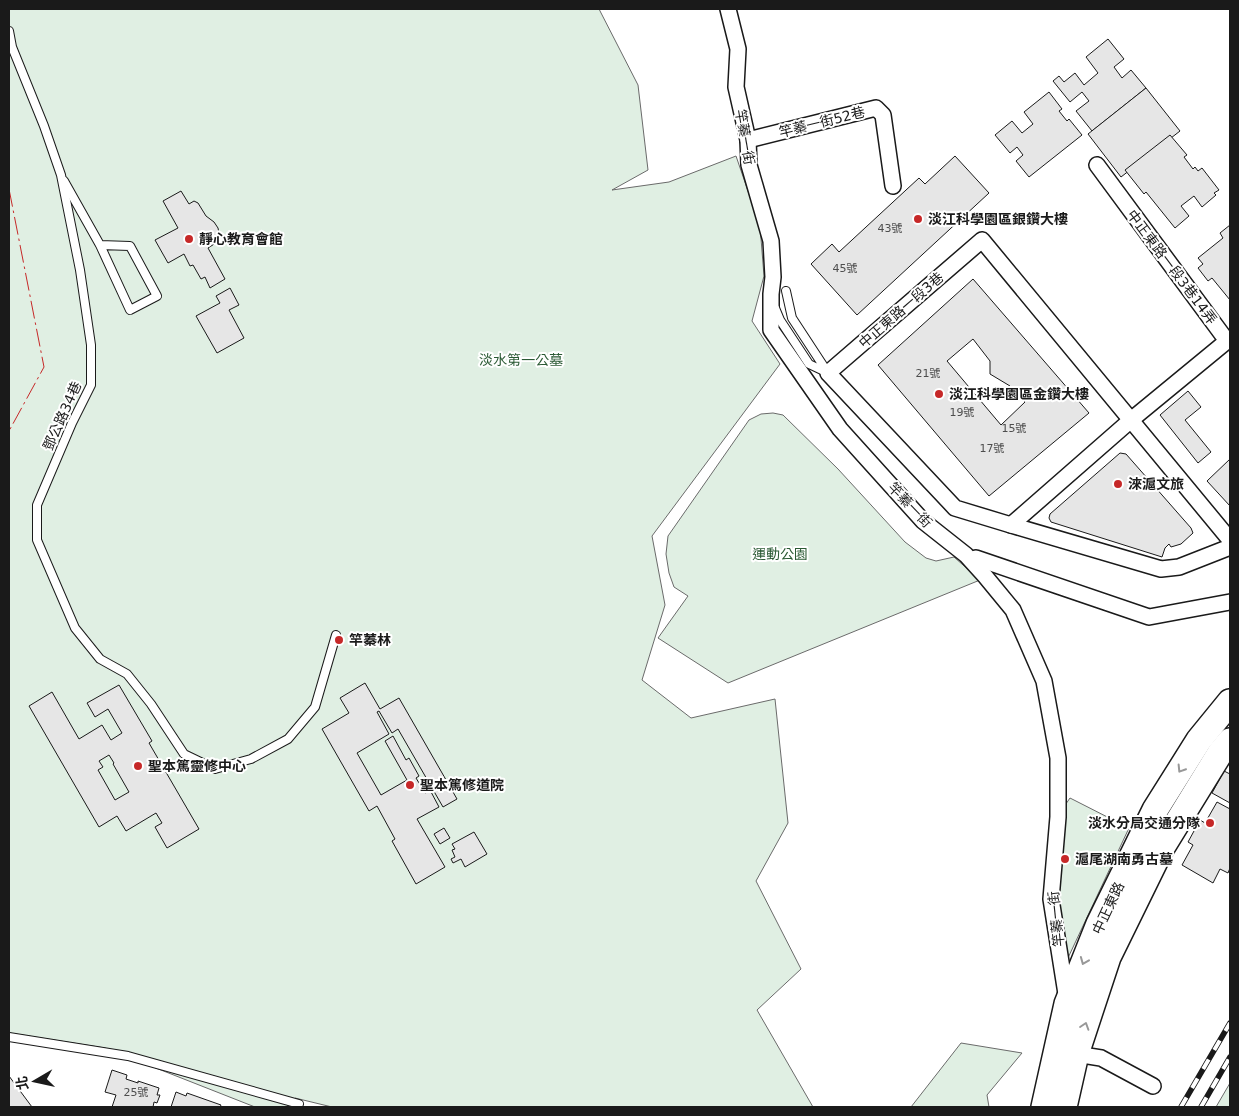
<svg xmlns="http://www.w3.org/2000/svg" width="1239" height="1116" font-family="'DejaVu Sans','Noto Sans TC',sans-serif">
<style>
.green{fill:#e0efe3;stroke:#6a6a6a}
.building{fill:#e6e6e6;stroke:#1a1a1a;fill-rule:evenodd}
.lines{fill:none;stroke-linecap:round;stroke-linejoin:round}
.lane-casing{stroke:#1a1a1a;stroke-width:10}
.street-casing{stroke:#1a1a1a;stroke-width:18}
.primary-casing{stroke:#1a1a1a;stroke-width:28}
.lane{stroke:#fff;stroke-width:8}
.street{stroke:#fff;stroke-width:15}
.primary{stroke:#fff;stroke-width:25}
.rail-casing{stroke:#1a1a1a;stroke-width:5.5}
.rail{stroke:#fff;stroke-width:4;stroke-dasharray:11;stroke-linecap:butt}
.power{stroke:#c62828;stroke-width:1;stroke-dasharray:18 4 2.5 4;stroke-linecap:butt}
.oneway{stroke:#989898}
.poi-dot{fill:#c62828;stroke:#fff;stroke-width:2}
.labels{text-anchor:middle;dominant-baseline:central;stroke-width:4;stroke-linejoin:round;paint-order:stroke}
.number-label{font-size:11px;fill:#4d4d4d}
.street-label{font-size:14px;fill:#1a1a1a;stroke:#fff}
.poi-label{font-size:14px;font-weight:bold;fill:#1a1a1a;stroke:#fff;text-anchor:start}
.park-label{font-size:14px;fill:#2b5a34;stroke:#fff}
</style>
<rect width="100%" height="100%" fill="#fff"/>
<g class="green">
<path d="M 9,9 L 599,9 L 638,85 L 648,170 L 612,190 L 669,182 L 736,156 L 760,226 L 764,276 L 752,321 L 780,364 L 652,536 L 665,605 L 642,680 L 691,718 L 775,699 L 788,823 L 756,881 L 801,969 L 757,1010 L 813,1107 L 332,1107 L 295,1098 L 288,1107 L 255,1107 L 105,1048 L 9,1033 Z"/>
<path d="M 773,413 L 783,415 L 838,469 L 905,542 L 926,558 L 936,561 L 954,557 L 980,580 L 728,683 L 658,638 L 688,596 L 674,587 L 669,573 L 666,554 L 668,536 L 749,420 L 761,414 Z"/>
<path d="M 1070,798 L 1129,828 L 1067,960 L 1057,900 L 1061,811 Z"/>
<path d="M 961,1043 L 1022,1053 L 987,1095 L 989,1107 L 911,1107 Z"/>
<path d="M 1230,1083 L 1230,1107 L 1216,1107 Z"/>
</g>
<g class="building">
<path d="M 1108,39 L 1124,59 L 1114,67 L 1122,78 L 1131,70 L 1146,88 L 1092,131 L 1076,111 L 1089,101 L 1082,92 L 1070,102 L 1053,81 L 1059,76 L 1064,82 L 1075,73 L 1084,85 L 1098,73 L 1086,57 Z"/>
<path d="M 1146,88 L 1180,131 L 1121,177 L 1088,134 Z"/>
<path d="M 1049,92 L 1062,109 L 1059,111 L 1067,121 L 1069,119 L 1082,135 L 1029,177 L 1016,161 L 1023,155 L 1017,147 L 1010,153 L 995,135 L 1012,121 L 1022,133 L 1033,124 L 1024,112 Z"/>
<path d="M 1170,135 L 1187,155 L 1184,157 L 1193,169 L 1195,167 L 1198,171 L 1202,168 L 1219,190 L 1214,193 L 1216,195 L 1202,207 L 1194,196 L 1181,206 L 1189,216 L 1175,228 L 1146,192 L 1144,194 L 1125,170 Z"/>
<path d="M 955,156 L 989,193 L 857,315 L 811,264 L 832,244 L 839,252 L 919,178 L 925,184 Z"/>
<path d="M 181,191 L 189,204 L 194,201 L 198,203 L 206,216 L 214,222 L 218,228 L 220,238 L 219,241 L 208,248 L 225,279 L 210,288 L 205,277 L 201,279 L 193,265 L 190,266 L 184,254 L 168,263 L 155,240 L 178,228 L 163,201 Z"/>
<path d="M 1230,225 L 1230,300 L 1212,278 L 1208,281 L 1198,268 L 1203,264 L 1198,258 L 1223,238 L 1220,233 Z"/>
<path d="M 973,279 L 1089,413 L 989,496 L 878,365 ZM 973,339 L 990,361 L 990,374 L 1010,386 L 1025,402 L 1001,425 L 947,361 Z"/>
<path d="M 230,288 L 239,305 L 229,310 L 244,338 L 217,353 L 196,316 L 220,303 L 216,296 Z"/>
<path d="M 1188,391 L 1201,407 L 1185,420 L 1211,452 L 1198,463 L 1160,415 Z"/>
<path d="M 1120,453 L 1126,454 L 1191,528 L 1193,533 L 1181,544 L 1171,547 L 1169,544 L 1165,548 L 1162,557 L 1051,522 L 1049,518 L 1050,514 Z"/>
<path d="M 1230,459 L 1230,506 L 1207,481 Z"/>
<path d="M 365,683 L 380,709 L 399,698 L 457,799 L 443,807 L 398,729 L 392,733 L 379,711 L 377,712 L 389,734 L 357,753 L 381,795 L 407,780 L 385,741 L 393,736 L 406,760 L 409,758 L 419,776 L 416,778 L 425,793 L 430,790 L 439,807 L 417,819 L 445,867 L 416,884 L 392,841 L 395,839 L 377,806 L 369,811 L 322,729 L 349,713 L 340,698 Z"/>
<path d="M 119,685 L 152,741 L 149,743 L 199,829 L 167,848 L 155,827 L 162,823 L 156,813 L 126,831 L 117,816 L 99,827 L 29,706 L 52,692 L 79,739 L 102,725 L 111,740 L 122,733 L 108,709 L 95,717 L 87,703 ZM 109,755 L 114,763 L 113,764 L 129,792 L 115,800 L 98,770 L 103,767 L 99,761 Z"/>
<path d="M 1224,771 L 1230,774 L 1230,803 L 1212,793 Z"/>
<path d="M 1217,802 L 1230,809 L 1230,868 L 1228,873 L 1220,869 L 1213,883 L 1182,865 L 1193,845 L 1188,842 L 1200,820 L 1205,823 Z"/>
<path d="M 444,828 L 450,838 L 440,844 L 434,834 Z"/>
<path d="M 474,832 L 487,854 L 465,867 L 461,859 L 453,863 L 451,859 L 455,857 L 452,850 L 455,849 L 452,844 Z"/>
<path d="M 112,1070 L 127,1075 L 126,1079 L 138,1083 L 138,1081 L 159,1088 L 157,1095 L 160,1095 L 157,1103 L 154,1102 L 153,1107 L 112,1107 L 116,1095 L 105,1092 Z"/>
<path d="M 9,1076 L 32,1107 L 9,1107 Z"/>
<path d="M 176,1092 L 186,1096 L 187,1093 L 221,1105 L 220,1107 L 171,1107 Z"/>
</g>
<g class="lines">
<defs>
<g id="lane">
<path d="M 9,31 L 12,47 L 44,126 L 61,175 L 80,270 L 91,345 L 91,385 L 72,423 L 37,505 L 37,540 L 75,628 L 100,659 L 127,674 L 151,704 L 184,754 L 215,769 L 251,759 L 288,739 L 315,707 L 336,635"/>
<path d="M 64,181 L 100,245 L 130,310 L 157,296 L 130,246 L 100,245"/>
<path d="M 775,308 L 780,320 L 809,364 L 828,373 L 792,318 L 786,291"/>
<path d="M 9,1037 L 128,1056 L 299,1104"/>
</g>
<g id="street">
<path d="M 728,9 L 738,49 L 736,87 L 748,140 L 749,165 L 771,241 L 773,277 L 771,294 L 771,330 L 840,429 L 923,521 L 966,555 L 985,576 L 1013,610 L 1044,681 L 1058,758 L 1058,817 L 1051,899 L 1067,1000"/>
<path d="M 748,140 L 876,108 L 883,115 L 893,186"/>
<path d="M 1011,525 L 1131,420 L 1227,341 L 1097,165"/>
<path d="M 1230,540 L 982,240 L 828,373 L 955,508 L 1011,525 L 1161,569 L 1179,567 L 1230,547"/>
<path d="M 976,558 L 1149,617 L 1230,602"/>
<path d="M 1076,1054 L 1101,1058 L 1153,1086"/>
</g>
<g id="primary">
<path d="M 1044,1107 L 1067,1004 L 1099,924 L 1155,810 L 1199,740 L 1230,702"/>
<path d="M 1064,1107 L 1076,1054 L 1108,957 L 1161,849 L 1220,753 L 1230,741"/>
</g>
</defs>
<use href="#lane" class="lane-casing"/>
<use href="#street" class="street-casing"/>
<use href="#primary" class="primary-casing"/>
<use href="#lane" class="lane"/>
<use href="#street" class="street"/>
<use href="#primary" class="primary"/>
<defs>
<g id="rail">
<path d="M 1181,1107 L 1230,1023"/>
<path d="M 1201,1107 L 1230,1057"/>
</g>
</defs>
<use href="#rail" class="rail-casing"/>
<use href="#rail" class="rail"/>
<path class="power" d="M 9,189 L 44,367 L 9,431"/>
</g>
<defs><path id="oneway-chevron" d="M-2-3.5L2.5 0L-2 3.5" fill="none" stroke-width="1.6" stroke-linecap="round" stroke-linejoin="round" transform="scale(1.25)"/></defs>
<g class="oneway">
<use href="#oneway-chevron" transform="translate(1181 769) rotate(122)"/>
<use href="#oneway-chevron" transform="translate(1084 961) rotate(112)"/>
<use href="#oneway-chevron" transform="translate(1085 1026) rotate(-72)"/>
</g>
<g class="poi-dot">
<circle cx="918" cy="219" r="5"/>
<circle cx="189" cy="239" r="5"/>
<circle cx="939" cy="394" r="5"/>
<circle cx="1118" cy="484" r="5"/>
<circle cx="339" cy="640" r="5"/>
<circle cx="138" cy="766" r="5"/>
<circle cx="410" cy="785" r="5"/>
<circle cx="1210" cy="823" r="5"/>
<circle cx="1065" cy="859" r="5"/>
</g>
<g class="labels">
<g class="number-label">
<text x="890" y="228">43號</text>
<text x="845" y="268">45號</text>
<text x="928" y="373">21號</text>
<text x="962" y="412">19號</text>
<text x="1014" y="428">15號</text>
<text x="992" y="448">17號</text>
<text x="136" y="1092">25號</text>
</g>
<g class="street-label">
<text transform="translate(822 122) rotate(-14)">竿蓁一街52巷</text>
<text transform="translate(745 137) rotate(80)">竿蓁一街</text>
<text transform="translate(1172 267) rotate(53)">中正東路一段3巷14弄</text>
<text transform="translate(901 310) rotate(-41)">中正東路一段3巷</text>
<text transform="translate(62 416) rotate(-66)">鄧公路34巷</text>
<text transform="translate(910 505) rotate(46)">竿蓁一街</text>
<text transform="translate(1108 908) rotate(-65)">中正東路</text>
<text transform="translate(1056 919) rotate(-96)">竿蓁一街</text>
</g>
<g class="poi-label">
<text x="928" y="219">淡江科學園區銀鑽大樓</text>
<text x="199" y="239">靜心教育會館</text>
<text x="949" y="394">淡江科學園區金鑽大樓</text>
<text x="1128" y="484">淶滬文旅</text>
<text x="349" y="640">竿蓁林</text>
<text x="148" y="766">聖本篤靈修中心</text>
<text x="420" y="785">聖本篤修道院</text>
<text x="1200" y="823" text-anchor="end">淡水分局交通分隊</text>
<text x="1075" y="859">滬尾湖南勇古墓</text>
</g>
<g class="park-label">
<text x="521" y="360">淡水第一公墓</text>
<text x="780" y="554">運動公園</text>
</g>
</g>
<rect width="1239" height="1116" fill="none" stroke="#1a1a1a" stroke-width="20"/>
<g transform="translate(35 1081) rotate(261)" stroke="#ffffff" stroke-width="4" paint-order="stroke">
<path d="M0-4L9 19L0 12L-9 19Z" fill="#1a1a1a"/>
<text y="-8" font-size="14" font-weight="bold" text-anchor="middle" fill="#1a1a1a">北</text>
</g>
</svg>
